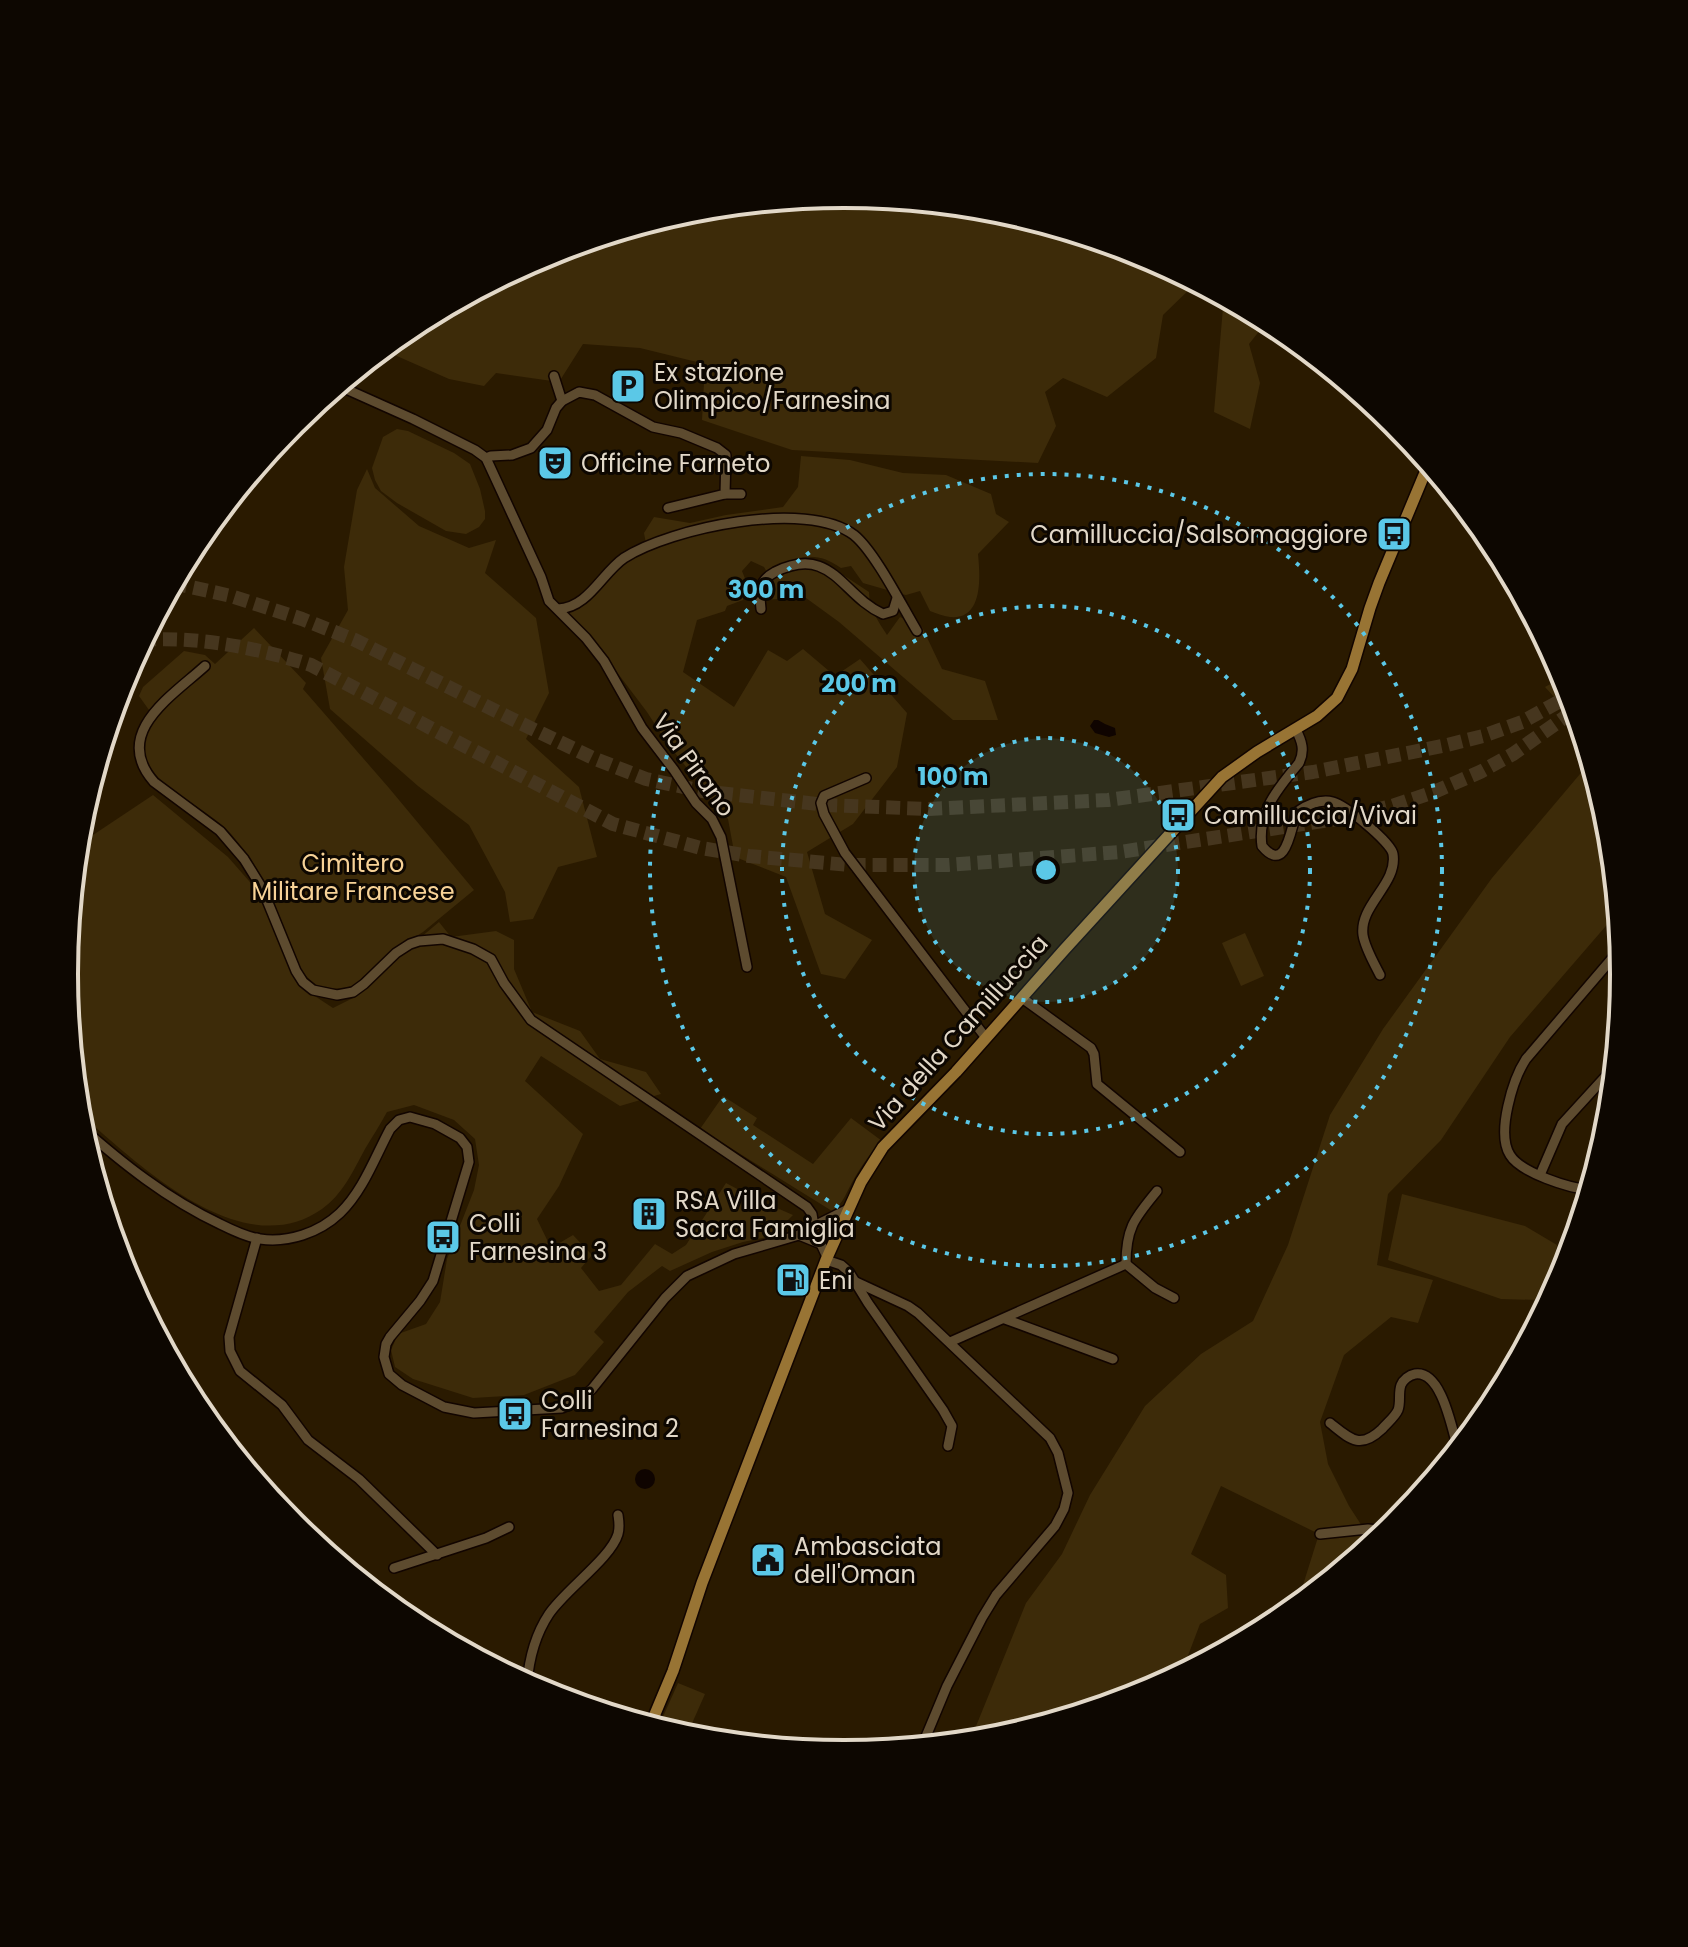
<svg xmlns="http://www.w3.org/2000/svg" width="1688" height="1947" font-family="Poppins,sans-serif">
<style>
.green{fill:#3d2b09}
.water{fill:#0f0400}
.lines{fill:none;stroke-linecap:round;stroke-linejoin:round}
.highway-tunnel{stroke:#46361e;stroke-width:14;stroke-dasharray:14 7;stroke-linecap:butt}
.minor-casing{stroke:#120500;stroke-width:12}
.major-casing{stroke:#120500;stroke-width:14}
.minor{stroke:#5d4b2f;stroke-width:9}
.major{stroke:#987434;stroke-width:11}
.ring{fill:none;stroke:#5bc8e7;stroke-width:4;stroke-dasharray:4 8}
.labels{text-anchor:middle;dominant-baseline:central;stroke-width:6;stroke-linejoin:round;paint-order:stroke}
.poi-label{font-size:24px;fill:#e2d8c8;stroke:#0d0701;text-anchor:start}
.street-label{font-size:24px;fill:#e2d8c8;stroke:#0d0701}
.park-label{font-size:24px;fill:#f7d297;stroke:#0d0701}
.rim{fill:none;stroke:#e2d8c8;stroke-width:4}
.centre{fill:#5bc8e7;stroke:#0d0701;stroke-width:4}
.ring-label{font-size:24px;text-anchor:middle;font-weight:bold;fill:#5bc8e7;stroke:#0d0701;stroke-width:6;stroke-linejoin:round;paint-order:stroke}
</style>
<rect width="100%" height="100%" fill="#2a1a00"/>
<g class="green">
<path d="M 844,194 L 997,209 L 1056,227 L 1063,242 L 1076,233 L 1143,253 L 1201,284 L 1196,283 L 1163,315 L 1156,358 L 1107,397 L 1063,378 L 1045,392 L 1056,426 L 1038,463 L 792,450 L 702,420 L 705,364 L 640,348 L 583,344 L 559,382 L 496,373 L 484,386 L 449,379 L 381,349 L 411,325 L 546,253 L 692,208 Z"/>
<path d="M 1224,296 L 1268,320 L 1249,344 L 1260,383 L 1250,429 L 1214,412 Z"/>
<path d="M 397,429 L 408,431 L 454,453 L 470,464 L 480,489 L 485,511 L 485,519 L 479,527 L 466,534 L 446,531 L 397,503 L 381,491 L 375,480 L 372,468 L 383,437 Z"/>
<path d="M 801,456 L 850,460 L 903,473 L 946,475 L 991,494 L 996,514 L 1009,522 L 978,554 C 980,575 984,620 950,617 C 943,616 936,613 930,611 L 920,591 L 906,595 L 901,594 L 863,583 L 851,566 L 841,568 C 826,557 812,554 795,559 L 801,569 L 825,563 L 869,592 C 869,608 878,621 887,635 L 900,617 L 922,627 L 942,669 L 985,681 L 998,720 L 953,720 L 839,622 L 806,598 L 759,600 L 768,574 L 764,567 L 751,561 L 742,571 L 748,586 L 743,600 L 727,606 L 725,611 L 697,620 L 683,672 L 734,707 L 768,650 L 787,661 L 803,649 L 835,676 L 860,659 L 907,713 L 897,767 L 853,824 L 807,852 L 825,914 L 872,940 L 845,979 L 821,974 L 786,877 L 735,857 L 728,819 L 667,743 L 647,712 L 585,630 L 566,611 L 627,559 L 647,549 L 644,533 L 654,517 L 690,523 L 726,515 L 783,507 L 798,487 Z"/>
<path d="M 367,469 L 375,488 L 419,526 L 469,548 L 496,540 L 485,573 L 536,618 L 549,693 L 526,739 L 579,787 L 597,857 L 558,867 L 533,919 L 510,922 L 505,892 L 469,825 L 418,786 L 330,709 L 321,658 L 348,610 L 344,567 L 357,490 Z"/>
<path d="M 254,628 L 306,683 L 303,689 L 389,788 L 474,890 L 423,932 L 389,953 L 355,985 L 342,989 L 318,987 C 313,982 305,976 301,970 C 297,963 295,954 292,947 C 284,928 277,909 268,890 C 259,869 246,852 231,834 C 200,798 116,779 154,717 L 139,696 L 143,687 L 184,651 L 205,655 L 215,664 Z"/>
<path d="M 1565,676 L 1579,722 L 1578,723 L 1545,687 Z"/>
<path d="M 1591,761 L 1609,822 L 1618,912 L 1510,1037 L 1441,1140 L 1388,1194 L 1377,1265 L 1433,1280 L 1418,1323 L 1391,1317 L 1344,1355 L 1320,1422 L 1328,1464 L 1349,1506 L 1373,1543 L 1321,1586 L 1303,1585 L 1319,1534 L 1221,1486 L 1191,1554 L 1226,1575 L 1228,1608 L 1200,1624 L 1181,1674 L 1142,1694 L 996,1739 L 970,1741 L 1026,1603 L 1062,1554 L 1090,1495 L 1145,1406 L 1201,1354 L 1253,1321 L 1288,1245 L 1330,1115 L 1383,1029 L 1492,878 Z"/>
<path d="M 153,795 L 228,857 L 264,898 L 288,965 L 298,985 L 333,1008 L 355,997 L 389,964 L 439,922 L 451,937 L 496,931 L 514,940 L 514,969 L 532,1012 L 580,1031 L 600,1059 L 646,1072 L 661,1094 L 620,1106 L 541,1056 L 525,1081 L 583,1134 L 559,1186 L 537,1219 L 551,1248 L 573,1235 L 592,1255 L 581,1268 L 599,1291 L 621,1285 L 655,1244 L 672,1254 L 686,1245 L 726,1183 L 756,1199 L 793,1215 L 772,1236 L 743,1242 L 712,1252 L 670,1271 L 662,1266 L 628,1292 L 594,1332 L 604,1342 L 575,1375 L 524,1395 L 473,1398 L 413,1379 L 395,1367 L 391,1350 L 398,1334 L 426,1324 L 440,1302 L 447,1259 L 474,1190 L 479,1165 L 475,1139 L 454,1120 L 414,1105 L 387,1112 C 380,1125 372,1137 365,1149 C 353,1171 343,1194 322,1209 C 241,1266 136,1162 78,1112 L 64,973 L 78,835 L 93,835 Z"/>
<path d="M 1245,933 L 1264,976 L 1241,986 L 1222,943 Z"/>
<path d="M 723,1096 L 757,1118 L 753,1125 L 813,1164 L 851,1118 L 882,1141 C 871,1152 862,1165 854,1179 C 847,1190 844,1204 832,1211 L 700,1129 Z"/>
<path d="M 1402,1194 L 1525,1226 L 1557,1245 L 1550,1285 L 1539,1300 L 1501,1299 L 1388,1260 Z"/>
<path d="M 678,1683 L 705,1694 L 686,1737 L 658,1728 Z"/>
</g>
<g class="water">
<path d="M 1094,720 L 1098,720 L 1105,724 L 1115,728 L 1116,735 L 1109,737 L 1095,733 L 1090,726 Z"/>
<circle cx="645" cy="1479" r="10"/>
</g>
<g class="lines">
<g class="highway-tunnel">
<path d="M 173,583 L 231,596 L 302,619 L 355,640 L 516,721 L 593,758 L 646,779 L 702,791 L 826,805 L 929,809 L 1108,800 L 1313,772 L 1447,745 L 1483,736 L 1522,722 L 1571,695"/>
<path d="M 142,640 C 198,636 258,648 311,665 L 613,824 L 701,848 L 749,856 L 849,865 L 948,865 L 1120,852 L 1343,818 L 1392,806 L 1434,792 L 1480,772 L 1513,754 L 1575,710"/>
</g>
<defs>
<g id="minor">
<path d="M 554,376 L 562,401"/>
<path d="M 337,385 L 413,419 L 475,450 L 486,458 L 541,577 L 549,601 L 586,638 L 604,661 L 642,728 L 674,770 L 696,803 L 712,819 L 721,837 L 747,967"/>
<path d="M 486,458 L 491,456 L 512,455 L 531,448 L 547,430 L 556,408 L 562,401 L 579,392 L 595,395 L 653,427 L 681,433 L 717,448 L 726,455 L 725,494 L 668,508"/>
<path d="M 725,494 L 741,494"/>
<path d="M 558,609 C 588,608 602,573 624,558 C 670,528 807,499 854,535 C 875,552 902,606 917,631"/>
<path d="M 761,609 C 759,592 758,581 775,572 C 832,544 841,595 883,614 L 893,611 L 897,598"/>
<path d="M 205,666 C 172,696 111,733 154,782 L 220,831 L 244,859 L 262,888 L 296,971 L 303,982 L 313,990 L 337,995 L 353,992 L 364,984 L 396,953 L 410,944 L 419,941 L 443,939 L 473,949 L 491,959 L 504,983 L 531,1020 L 807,1207 L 812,1214 L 814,1226"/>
<path d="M 1296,730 C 1302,741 1305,751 1299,763 C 1279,787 1257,812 1262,846 C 1287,876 1291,825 1297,812 C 1307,805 1321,799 1333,802 C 1345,805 1391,842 1393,854 C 1398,884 1359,905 1363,935 C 1365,948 1374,963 1380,975"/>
<path d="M 866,778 L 824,796 L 821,803 L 824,814 L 845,853 L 986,1038"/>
<path d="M 1022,998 L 1091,1048 L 1094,1054 L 1097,1084 L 1180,1152"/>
<path d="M 79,1125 C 122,1163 167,1199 220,1224 C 232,1230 246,1237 260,1239 C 288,1243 319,1233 340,1213 C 363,1191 375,1157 390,1129 L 399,1120 L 410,1117 L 435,1124 L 460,1138 L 467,1147 L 469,1162 L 433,1281 L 420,1301 L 390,1337 L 386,1344 L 384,1357 L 389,1374 L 402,1385 L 444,1407 L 474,1413 L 562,1408 L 578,1401 L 592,1389 L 665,1298 L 687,1276 L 734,1254 L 799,1235 L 814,1226 L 848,1209"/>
<path d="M 1540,1175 L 1562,1124 L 1615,1066"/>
<path d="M 1590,1190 C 1569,1188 1521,1173 1510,1155 C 1496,1133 1513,1079 1526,1059 L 1621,948"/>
<path d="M 799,1235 L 821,1244 L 827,1257"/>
<path d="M 257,1238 L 229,1337 L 230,1351 L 240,1371 L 282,1405 L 308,1440 L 359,1479 L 437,1555"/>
<path d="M 826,1260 L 841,1265 L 849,1272 L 868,1303 L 943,1410 L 952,1426 L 948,1446"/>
<path d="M 1126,1264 C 1126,1227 1135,1218 1157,1191"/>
<path d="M 854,1281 L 908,1306 L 918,1313 L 1050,1438 L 1058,1453 L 1068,1493 L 1064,1509 L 1055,1526 L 996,1595 L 982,1618 L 947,1686 L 922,1746"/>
<path d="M 1005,1319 L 1113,1359"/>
<path d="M 950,1342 L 1126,1264 L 1155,1288 L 1174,1298"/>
<path d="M 1330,1423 C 1350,1439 1360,1450 1382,1429 C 1387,1423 1395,1417 1398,1410 C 1401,1402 1398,1393 1401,1385 C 1403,1380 1409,1375 1415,1374 C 1442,1370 1452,1430 1458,1449"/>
<path d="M 1320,1534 L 1368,1529 L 1388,1531"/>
<path d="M 394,1568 L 486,1538 L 509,1527"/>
<path d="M 527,1684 C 529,1659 535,1635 549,1614 C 565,1590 611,1558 618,1534 C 620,1527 619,1522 618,1515"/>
</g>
<path id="major" d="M 650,1726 L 673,1671 L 702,1583 L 826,1260 L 861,1182 L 883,1147 L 956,1072 L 1064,950 L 1222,777 L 1257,752 L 1317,716 L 1337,698 L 1352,669 L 1370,608 L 1379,583 L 1429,463"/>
</defs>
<use href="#minor" class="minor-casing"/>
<use href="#major" class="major-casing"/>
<use href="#minor" class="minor"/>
<use href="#major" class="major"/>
</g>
<circle cx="1046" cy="870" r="132" fill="#5bc8e7" fill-opacity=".12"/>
<g class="ring">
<circle cx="1046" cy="870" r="132"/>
<circle cx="1046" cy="870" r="264"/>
<circle cx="1046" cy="870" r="396"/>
</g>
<defs>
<symbol id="parking-square" viewBox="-11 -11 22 22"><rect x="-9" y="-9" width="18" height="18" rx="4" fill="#5bc8e7" stroke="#0d0701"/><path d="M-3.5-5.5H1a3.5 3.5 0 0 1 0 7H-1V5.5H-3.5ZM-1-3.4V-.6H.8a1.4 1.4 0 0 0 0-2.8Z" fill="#111"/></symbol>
<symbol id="theatre-square" viewBox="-11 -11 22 22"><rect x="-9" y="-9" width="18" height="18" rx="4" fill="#5bc8e7" stroke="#0d0701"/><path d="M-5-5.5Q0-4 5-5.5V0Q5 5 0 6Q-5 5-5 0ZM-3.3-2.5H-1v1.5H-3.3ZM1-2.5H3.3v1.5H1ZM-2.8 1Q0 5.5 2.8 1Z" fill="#111"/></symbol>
<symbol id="bus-square" viewBox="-11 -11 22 22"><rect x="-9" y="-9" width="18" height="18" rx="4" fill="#5bc8e7" stroke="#0d0701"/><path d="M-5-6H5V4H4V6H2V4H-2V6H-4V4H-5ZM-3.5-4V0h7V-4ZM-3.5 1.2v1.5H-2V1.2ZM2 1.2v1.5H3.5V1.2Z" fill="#111"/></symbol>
<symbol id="building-square" viewBox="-11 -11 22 22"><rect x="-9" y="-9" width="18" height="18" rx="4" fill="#5bc8e7" stroke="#0d0701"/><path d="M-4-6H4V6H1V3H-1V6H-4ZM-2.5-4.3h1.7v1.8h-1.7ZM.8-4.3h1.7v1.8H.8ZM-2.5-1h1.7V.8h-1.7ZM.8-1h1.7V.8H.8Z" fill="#111"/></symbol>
<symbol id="fuel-square" viewBox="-11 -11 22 22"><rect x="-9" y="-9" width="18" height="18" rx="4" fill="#5bc8e7" stroke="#0d0701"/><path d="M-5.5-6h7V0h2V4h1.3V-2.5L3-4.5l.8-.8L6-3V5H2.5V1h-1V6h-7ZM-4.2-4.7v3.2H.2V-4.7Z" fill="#111"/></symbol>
<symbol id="civic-square" viewBox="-11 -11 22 22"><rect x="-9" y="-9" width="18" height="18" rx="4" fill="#5bc8e7" stroke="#0d0701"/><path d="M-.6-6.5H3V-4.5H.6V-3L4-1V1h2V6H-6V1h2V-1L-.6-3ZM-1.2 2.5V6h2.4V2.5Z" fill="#111"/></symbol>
</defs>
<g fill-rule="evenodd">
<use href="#parking-square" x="608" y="366" width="40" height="40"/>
<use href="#theatre-square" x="535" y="443" width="40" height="40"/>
<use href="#bus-square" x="1374" y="514" width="40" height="40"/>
<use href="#bus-square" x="1158" y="795" width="40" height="40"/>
<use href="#building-square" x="629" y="1194" width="40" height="40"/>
<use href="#bus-square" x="423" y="1217" width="40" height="40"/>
<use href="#fuel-square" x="773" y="1260" width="40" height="40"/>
<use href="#bus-square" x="495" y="1394" width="40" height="40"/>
<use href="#civic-square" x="748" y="1540" width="40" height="40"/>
</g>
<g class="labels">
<g class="poi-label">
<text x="654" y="372">Ex stazione<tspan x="654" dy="28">Olimpico/Farnesina</tspan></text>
<text x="581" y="463">Officine Farneto</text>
<text x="1368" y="534" text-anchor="end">Camilluccia/Salsomaggiore</text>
<text x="1204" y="815">Camilluccia/Vivai</text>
<text x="675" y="1200">RSA Villa<tspan x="675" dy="28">Sacra Famiglia</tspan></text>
<text x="469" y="1223">Colli<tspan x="469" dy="28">Farnesina 3</tspan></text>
<text x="819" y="1280">Eni</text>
<text x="541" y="1400">Colli<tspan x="541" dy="28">Farnesina 2</tspan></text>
<text x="794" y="1546">Ambasciata<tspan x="794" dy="28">dell'Oman</tspan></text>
</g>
<g class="street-label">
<text transform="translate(694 765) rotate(54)">Via Pirano</text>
<text transform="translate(958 1033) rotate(-48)">Via della Camilluccia</text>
</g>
<g class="park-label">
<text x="353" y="863">Cimitero<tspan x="353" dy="28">Militare Francese</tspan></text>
</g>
</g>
<path d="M0 0H1688V1947H0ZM78 974a766 766 0 1 1 1532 0a766 766 0 1 1-1532 0Z" fill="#0d0701" fill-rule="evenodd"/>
<path class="rim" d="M78 974a766 766 0 1 1 1532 0a766 766 0 1 1-1532 0Z"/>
<circle cx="1046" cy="870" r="12" class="centre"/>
<g class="ring-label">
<text x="766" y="598">300 m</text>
<text x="859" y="692">200 m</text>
<text x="953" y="785">100 m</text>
</g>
</svg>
